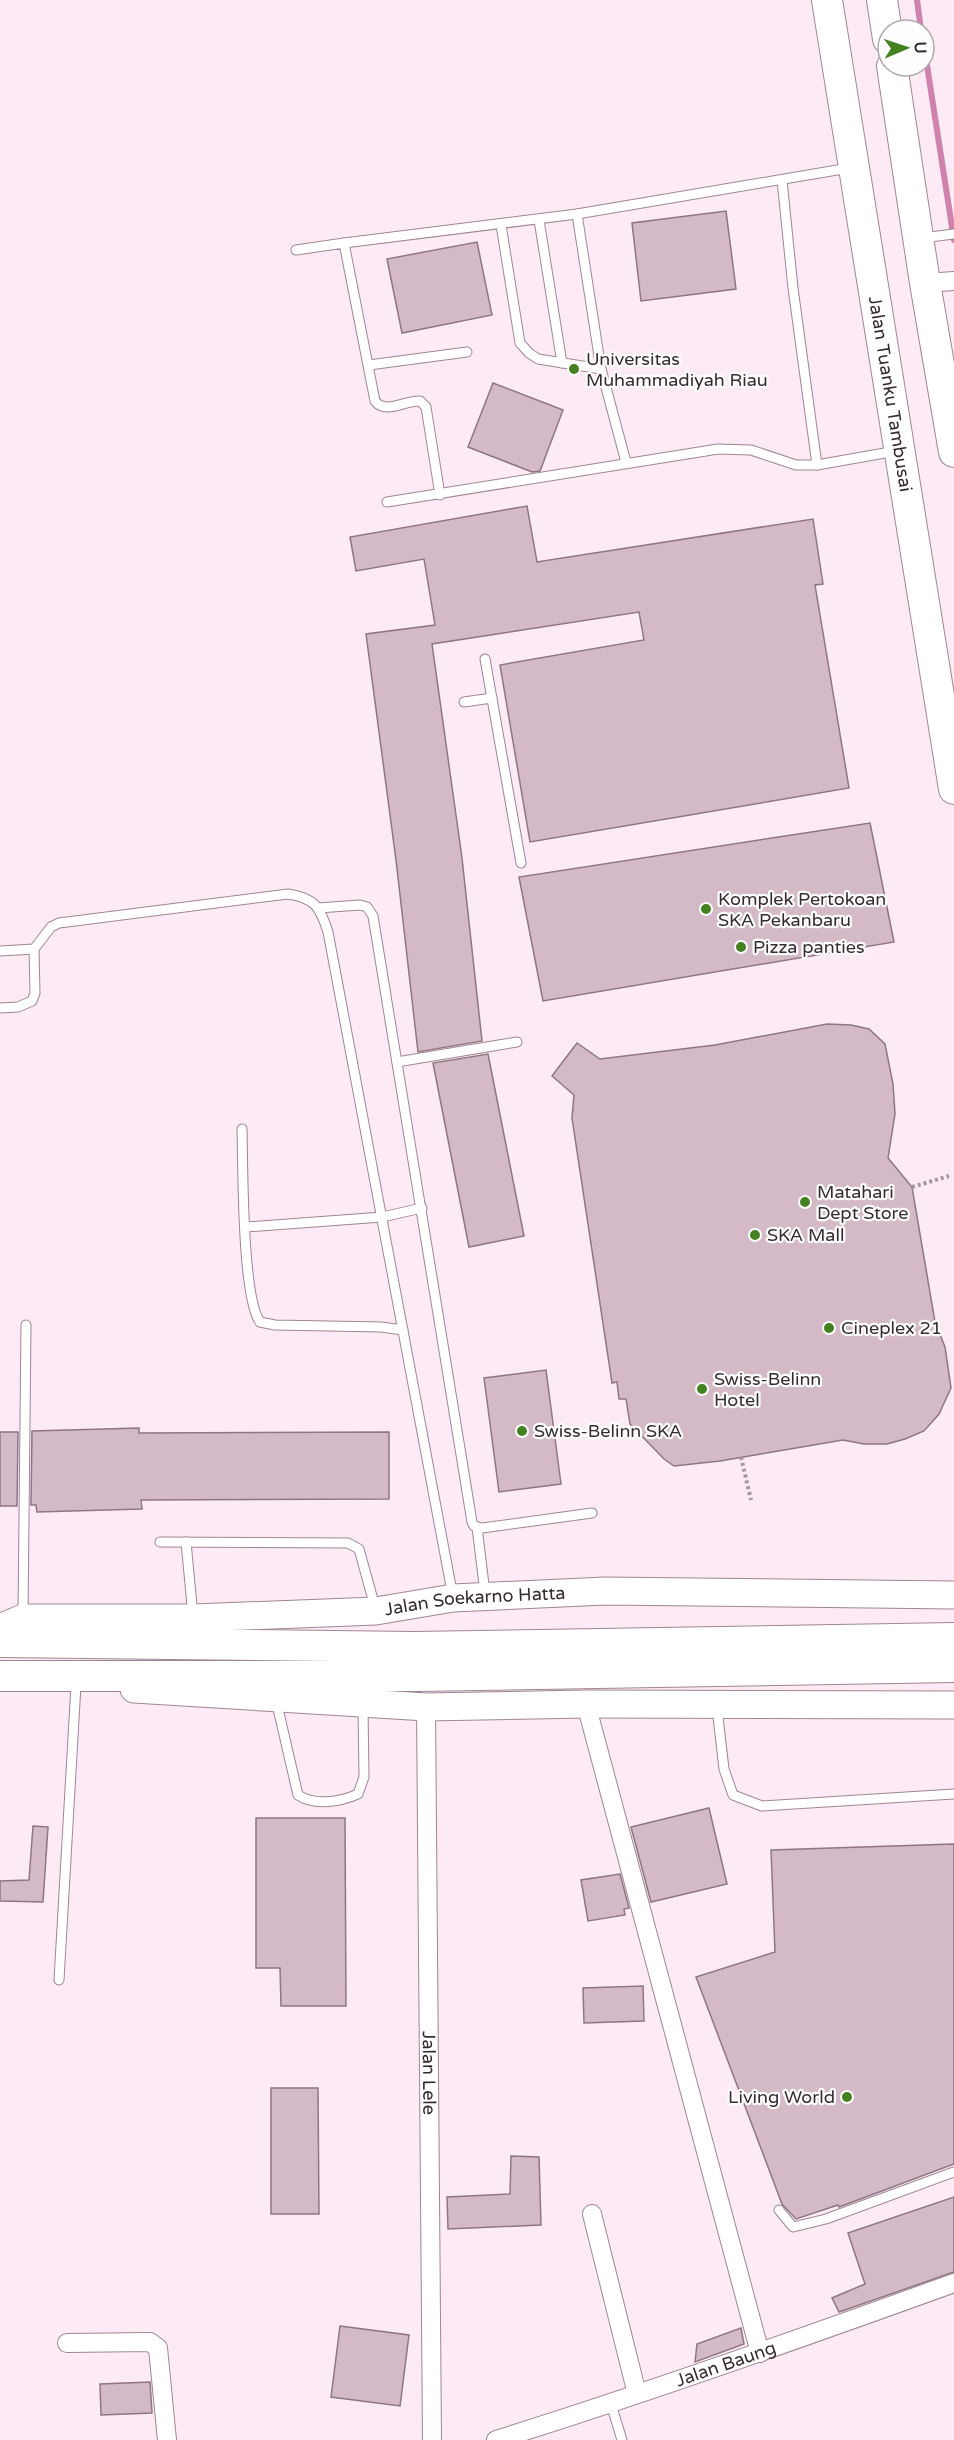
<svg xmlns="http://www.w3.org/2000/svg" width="954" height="2440" font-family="'Varela Round',sans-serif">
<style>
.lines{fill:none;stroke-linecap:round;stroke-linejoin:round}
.stream{stroke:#cf82ab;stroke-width:6}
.building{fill:#d4bac7;stroke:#8f7683;stroke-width:1.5}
.lane-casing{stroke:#9f8693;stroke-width:11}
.street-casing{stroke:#9f8693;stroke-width:20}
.secondary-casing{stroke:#9f8693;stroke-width:29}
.primary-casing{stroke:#9f8693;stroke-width:32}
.path{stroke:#a5979f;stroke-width:4;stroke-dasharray:3 3;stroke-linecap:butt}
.lane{stroke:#fff;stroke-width:9}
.street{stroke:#fff;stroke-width:18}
.secondary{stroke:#fff;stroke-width:27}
.primary{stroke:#fff;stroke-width:30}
.poi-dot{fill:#448221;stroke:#fefefe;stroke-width:2}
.labels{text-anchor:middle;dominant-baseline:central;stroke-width:4.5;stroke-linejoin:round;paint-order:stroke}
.poi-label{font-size:18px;fill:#352b30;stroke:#fefefe;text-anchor:start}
.street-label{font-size:18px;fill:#352b30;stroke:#fefefe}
</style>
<rect width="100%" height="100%" fill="#fcebf4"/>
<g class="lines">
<g class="stream">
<path d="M 917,0 L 921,30"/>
<path d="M 924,46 L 954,240"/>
</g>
</g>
<g class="building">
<path d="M 726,211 L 736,289 L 641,301 L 632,223 Z"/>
<path d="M 477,242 L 492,315 L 402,333 L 387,259 Z"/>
<path d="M 493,383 L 563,410 L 540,471 L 532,472 L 468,447 Z"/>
<path d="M 527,506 L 537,562 L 813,519 L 823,584 L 815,585 L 849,788 L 530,842 L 500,665 L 644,640 L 639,612 L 432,644 L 462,858 L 482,1041 L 418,1052 L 396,860 L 366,634 L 435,625 L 424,559 L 356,571 L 350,537 Z"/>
<path d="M 870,823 L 894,942 L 543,1001 L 519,877 Z"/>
<path d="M 827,1024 L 851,1025 L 869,1029 L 885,1044 L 893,1084 L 895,1114 L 888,1158 L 912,1187 L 935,1322 L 945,1347 L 951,1388 L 939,1414 L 924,1431 L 905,1439 L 887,1444 L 864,1444 L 843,1440 L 720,1461 L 674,1466 L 664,1459 L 630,1424 L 626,1399 L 619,1399 L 617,1382 L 612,1383 L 572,1118 L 574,1095 L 552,1076 L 577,1043 L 600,1059 L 715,1045 Z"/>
<path d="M 488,1054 L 524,1236 L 469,1247 L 433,1063 Z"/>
<path d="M 546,1370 L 561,1484 L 499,1492 L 484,1378 Z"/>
<path d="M 139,1428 L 139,1433 L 389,1432 L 389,1499 L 141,1500 L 142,1509 L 37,1512 L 36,1505 L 31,1505 L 32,1431 Z"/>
<path d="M 0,1432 L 18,1432 L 17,1506 L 0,1506 Z"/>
<path d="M 709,1808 L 727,1884 L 651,1902 L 631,1827 Z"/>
<path d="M 256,1818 L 345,1818 L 346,2006 L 281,2006 L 280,1968 L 256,1968 Z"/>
<path d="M 33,1826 L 48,1827 L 43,1902 L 0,1901 L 0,1881 L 29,1880 Z"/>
<path d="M 954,1844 L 954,2164 L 839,2207 L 838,2205 L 796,2219 L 782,2204 L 696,1977 L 775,1952 L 771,1850 Z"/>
<path d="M 620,1874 L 629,1908 L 624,1909 L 625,1915 L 588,1921 L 581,1880 Z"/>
<path d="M 643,1986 L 644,2021 L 584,2023 L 583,1988 Z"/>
<path d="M 271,2088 L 318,2088 L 319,2214 L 271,2214 Z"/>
<path d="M 511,2156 L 539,2157 L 541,2225 L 448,2229 L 447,2197 L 510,2194 Z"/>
<path d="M 954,2197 L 954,2272 L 839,2312 L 832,2298 L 865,2284 L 848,2233 Z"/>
<path d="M 340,2326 L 409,2335 L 400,2406 L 331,2397 Z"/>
<path d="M 741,2328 L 744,2344 L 695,2362 L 697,2344 Z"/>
<path d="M 150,2382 L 152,2413 L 101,2415 L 100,2384 Z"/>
</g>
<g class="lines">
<defs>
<g id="lane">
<path d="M 782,180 L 793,288 L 817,465"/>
<path d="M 577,214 L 601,369 L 626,462"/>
<path d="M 539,220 L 562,363"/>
<path d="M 501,225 L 520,343 L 529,353 L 538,359 L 601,369"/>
<path d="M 922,238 L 954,234"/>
<path d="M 344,243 L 577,214 L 849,168"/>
<path d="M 296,250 L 344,243 L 375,401 C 385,415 406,400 420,401 L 426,407 L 440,495"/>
<path d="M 369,365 L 467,352"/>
<path d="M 387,502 L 718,449 L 751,450 L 796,465 L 817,465 L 896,451"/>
<path d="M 485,659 L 521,863"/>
<path d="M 464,702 L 492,698"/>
<path d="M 318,908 L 360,905 L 367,907 L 373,916 L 472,1522 L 474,1526 L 482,1528 L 592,1513"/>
<path d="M 0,951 L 34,949 L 51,927 L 59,923 L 288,894 C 315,898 320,907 328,932 L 453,1597"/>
<path d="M 0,1008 L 18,1007 L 32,1001 L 35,993 L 34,949"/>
<path d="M 397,1062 L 517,1042"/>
<path d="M 242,1129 C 243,1166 242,1297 260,1322 L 275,1325 L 381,1327 L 403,1330"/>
<path d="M 246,1227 L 382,1217 L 422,1208"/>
<path d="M 477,1527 L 485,1593"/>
<path d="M 160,1542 L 348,1543 L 359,1549 L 375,1607"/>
<path d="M 186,1542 L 193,1616"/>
<path d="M 23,1616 L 26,1325"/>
<path d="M 276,1700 L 298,1795 C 314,1806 340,1802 358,1794 L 364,1777 L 363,1706"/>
<path d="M 717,1708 L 724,1769 L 733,1795 L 762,1806 L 954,1794"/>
<path d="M 59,1980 L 76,1685"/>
<path d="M 779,2210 L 793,2227 L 826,2219 L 954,2172"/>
<path d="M 611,2404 L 622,2440"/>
</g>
<g id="street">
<path d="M 925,283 L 954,281"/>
<path d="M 586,1704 L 760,2353"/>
<path id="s1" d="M 426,1707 L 432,2440"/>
<path d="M 592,2214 L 637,2394"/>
<path d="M 67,2343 L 150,2342 L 158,2348 L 167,2440"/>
<path id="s2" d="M 496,2440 C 650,2392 802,2338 954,2283"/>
</g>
<g id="secondary">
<path id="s3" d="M 0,1628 L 23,1618 L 193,1618 L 376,1611 L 453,1598 L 605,1591 L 954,1595"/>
<path d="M 134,1689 L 426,1707 L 586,1704 L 954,1705"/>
</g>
<g id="primary">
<path id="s4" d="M 827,0 L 954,789"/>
<path d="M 882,0 L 888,39"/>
<path d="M 892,66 L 925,283 L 954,452"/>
<path d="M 0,1642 L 414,1647 L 954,1638"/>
<path d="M 0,1676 L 418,1676 L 954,1667"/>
</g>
</defs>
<use href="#lane" class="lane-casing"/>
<use href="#street" class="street-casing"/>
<use href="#secondary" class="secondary-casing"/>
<use href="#primary" class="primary-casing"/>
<g class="path">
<path d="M 912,1187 L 949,1176"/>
<path d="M 741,1457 L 751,1500"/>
</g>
<use href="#lane" class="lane"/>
<use href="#street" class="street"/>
<use href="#secondary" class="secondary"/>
<use href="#primary" class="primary"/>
</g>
<g class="poi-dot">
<circle cx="574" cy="369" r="6"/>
<circle cx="706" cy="909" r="6"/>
<circle cx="741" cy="947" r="6"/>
<circle cx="805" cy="1202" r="6"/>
<circle cx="755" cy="1235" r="6"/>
<circle cx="829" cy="1328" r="6"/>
<circle cx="702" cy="1389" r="6"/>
<circle cx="522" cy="1431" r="6"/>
<circle cx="847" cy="2097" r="6"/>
</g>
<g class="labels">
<g class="poi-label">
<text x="586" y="359">Universitas<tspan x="586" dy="21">Muhammadiyah Riau</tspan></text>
<text x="718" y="899">Komplek Pertokoan<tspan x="718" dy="21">SKA Pekanbaru</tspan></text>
<text x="753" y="947">Pizza panties</text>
<text x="817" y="1192">Matahari<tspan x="817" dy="21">Dept Store</tspan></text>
<text x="767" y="1235">SKA Mall</text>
<text x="841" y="1328">Cineplex 21</text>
<text x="714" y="1379">Swiss-Belinn<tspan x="714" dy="21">Hotel</tspan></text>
<text x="534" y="1431">Swiss-Belinn SKA</text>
<text x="835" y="2097" text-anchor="end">Living World</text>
</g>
<g class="street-label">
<text stroke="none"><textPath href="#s4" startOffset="399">Jalan Tuanku Tambusai</textPath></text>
<text stroke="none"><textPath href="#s3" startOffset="478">Jalan Soekarno Hatta</textPath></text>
<text stroke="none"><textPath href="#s1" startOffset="366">Jalan Lele</textPath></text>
<text stroke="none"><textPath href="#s2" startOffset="242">Jalan Baung</textPath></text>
</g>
</g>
<g transform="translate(906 48) rotate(88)"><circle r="28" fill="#fefefe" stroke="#aeaaac" stroke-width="1.5"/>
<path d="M0-4.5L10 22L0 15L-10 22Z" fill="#448221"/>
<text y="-9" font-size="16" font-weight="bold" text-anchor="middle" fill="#352b30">U</text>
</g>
</svg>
